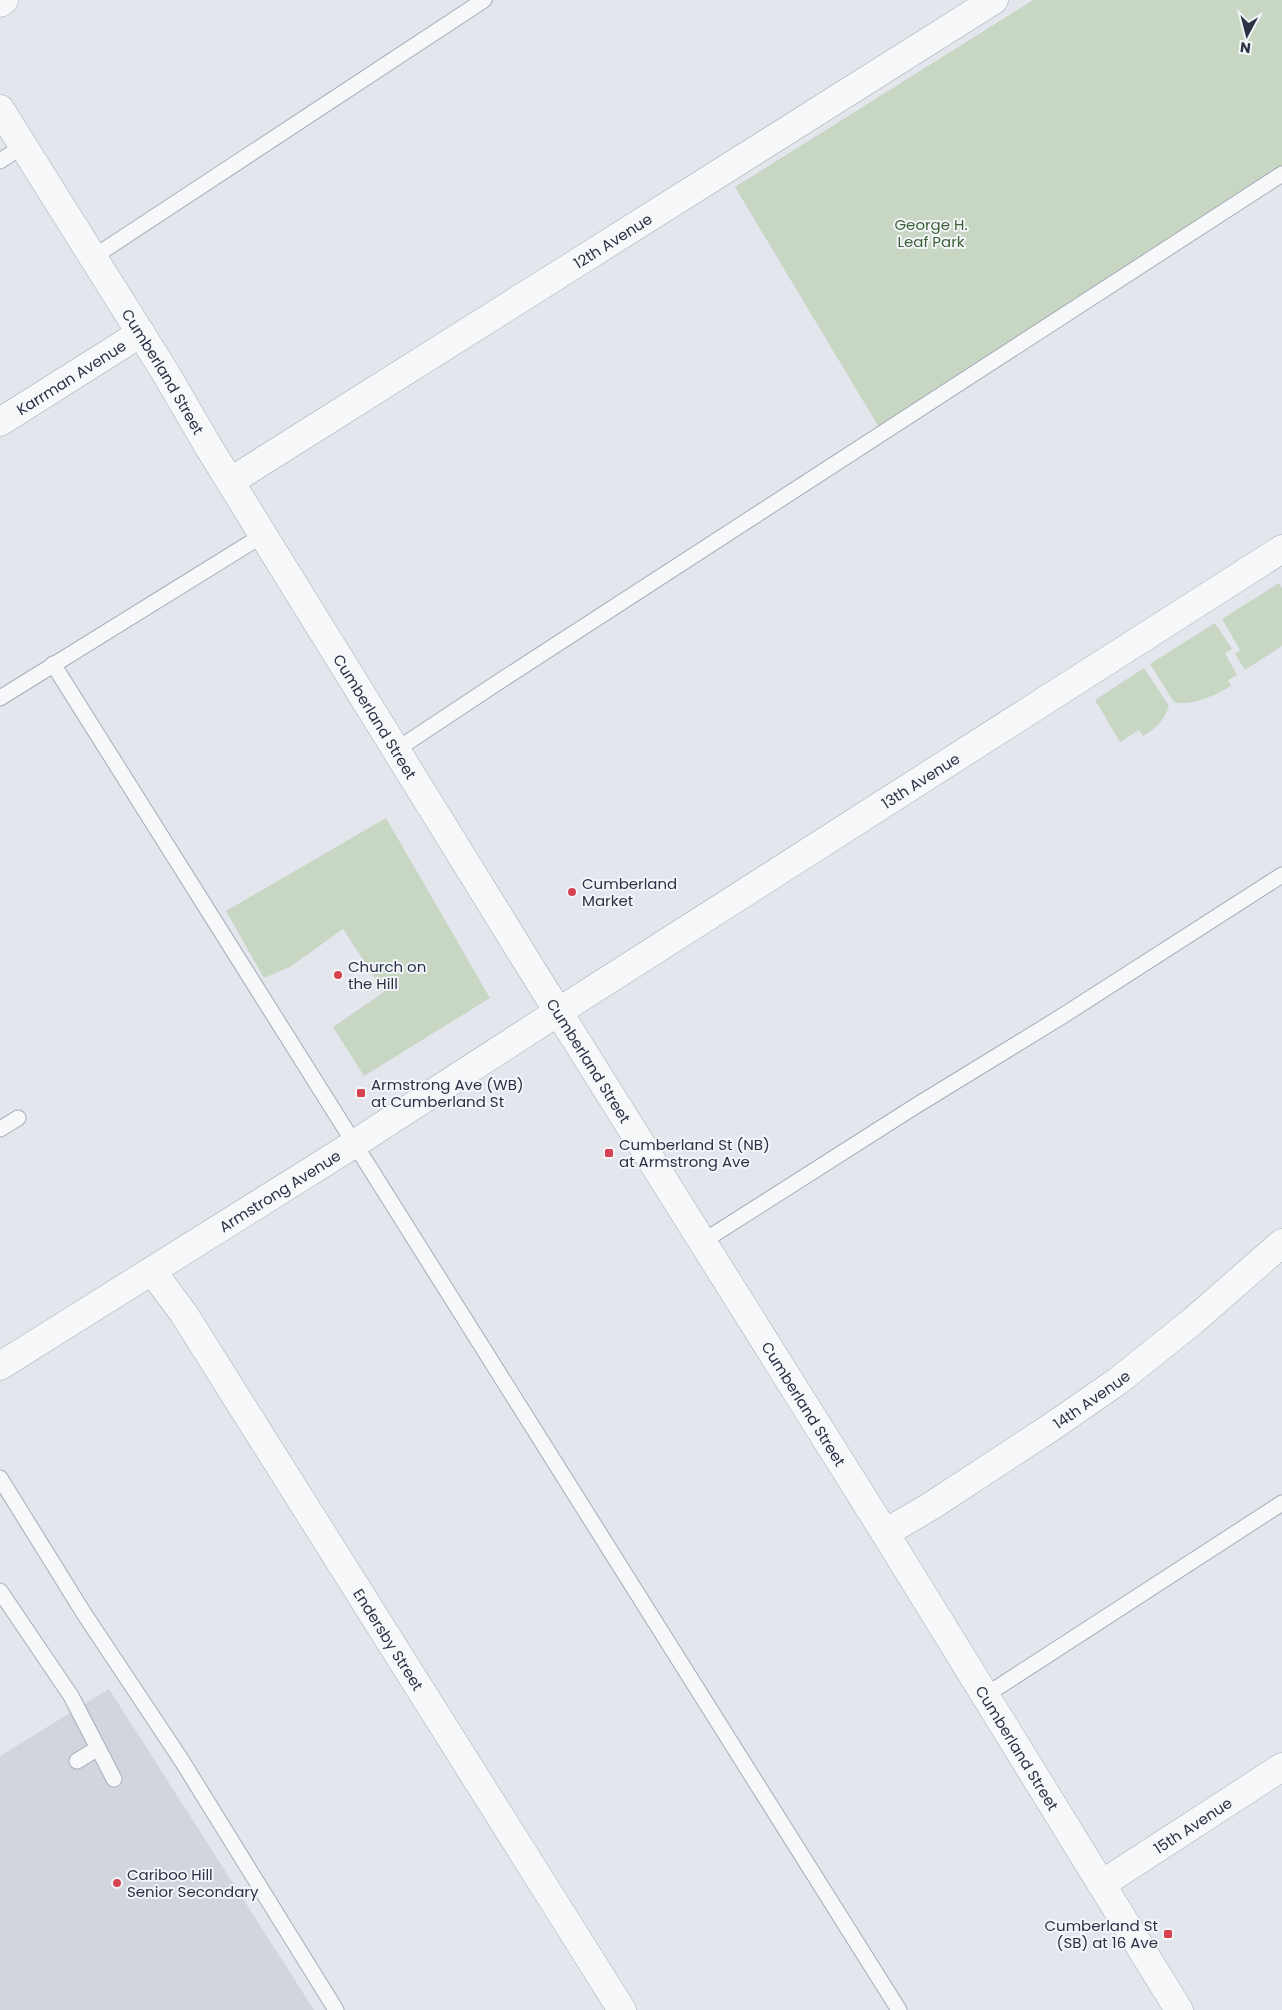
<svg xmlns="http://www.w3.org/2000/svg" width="1282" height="2010" font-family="Poppins,sans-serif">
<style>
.built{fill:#d1d5de}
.green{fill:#c8d7c4}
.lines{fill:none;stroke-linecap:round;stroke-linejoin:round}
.service-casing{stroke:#a8acb7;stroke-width:17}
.minor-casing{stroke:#a8acb7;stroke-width:29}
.tertiary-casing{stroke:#a8acb7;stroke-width:29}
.service{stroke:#f7f8fa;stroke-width:15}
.minor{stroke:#f7f8fa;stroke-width:28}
.tertiary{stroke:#f7f8fa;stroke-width:28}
.poi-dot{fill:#d74250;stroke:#f3f5f9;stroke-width:2}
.labels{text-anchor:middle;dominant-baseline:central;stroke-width:4;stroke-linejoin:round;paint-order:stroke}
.park-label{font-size:15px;fill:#3c6336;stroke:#f3f5f9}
.street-label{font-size:15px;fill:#2a3246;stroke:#f3f5f9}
.poi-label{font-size:15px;fill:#2a3246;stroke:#f3f5f9;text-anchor:start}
</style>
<rect width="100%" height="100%" fill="#e3e6ec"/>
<path class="built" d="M 109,1689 L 314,2010 L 0,2010 L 0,1756 Z"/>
<g class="green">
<path d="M 1033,0 L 1282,0 L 1282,174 L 883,434 L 735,187 Z"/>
<path d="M 1279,583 L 1282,588 L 1282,646 L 1245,670 L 1235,654 L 1240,650 L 1222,619 Z"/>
<path d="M 1215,623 L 1232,649 L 1225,653 L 1237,675 L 1228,680 L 1231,686 C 1215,695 1192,707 1174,702 L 1150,664 Z"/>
<path d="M 1144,668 L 1169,706 C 1165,719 1155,730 1143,736 L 1139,730 L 1120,742 L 1095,700 Z"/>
<path d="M 386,818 L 490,998 L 364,1076 L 333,1027 L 384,992 L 343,929 L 290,967 L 264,978 L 226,911 Z"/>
</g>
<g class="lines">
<defs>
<g id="service">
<path d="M 0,161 L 23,146"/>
<path d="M 92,258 L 484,0"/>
<path d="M 53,664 L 899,2010"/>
<path d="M 0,698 L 263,535"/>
<path d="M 396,750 L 500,681 L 1282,174"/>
<path d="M 0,1129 L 18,1118"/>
<path d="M 702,1242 L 914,1107 L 1064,1015 L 1282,875"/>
<path d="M 0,1478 L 83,1612 L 182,1761 L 336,2010"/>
<path d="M 0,1591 L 71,1696 L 98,1748 L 77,1761"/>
<path d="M 986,1695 L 1282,1503"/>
<path d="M 98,1748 L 114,1779"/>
</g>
<g id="minor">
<path d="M 0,3 L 4,0"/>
<path id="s1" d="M 0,422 L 141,333"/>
<path id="s2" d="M 231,481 L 994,0"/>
<path id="s3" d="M 558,1012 L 1282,549"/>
<path id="s4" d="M 152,1271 L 184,1314 L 622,2010"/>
<path id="s5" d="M 885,1533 L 931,1506 L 1050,1428 L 1118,1381 L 1193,1321 L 1282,1243"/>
<path id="s6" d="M 1102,1884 L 1282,1767"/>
</g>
<g id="tertiary">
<path id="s7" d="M 0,109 L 165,372 L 208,446 L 539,981 L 885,1533 L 1179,2010"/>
<path id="s8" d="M 0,1366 L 354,1144 L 558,1012"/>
</g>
</defs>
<use href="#service" class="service-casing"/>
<use href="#minor" class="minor-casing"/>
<use href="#tertiary" class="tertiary-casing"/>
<use href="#service" class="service"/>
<use href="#minor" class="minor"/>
<use href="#tertiary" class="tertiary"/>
</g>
<g class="poi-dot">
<circle cx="572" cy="892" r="5"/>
<circle cx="338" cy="975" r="5"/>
<rect x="356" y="1088" width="10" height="10" rx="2.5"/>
<rect x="604" y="1148" width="10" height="10" rx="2.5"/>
<circle cx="117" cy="1883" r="5"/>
<rect x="1163" y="1929" width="10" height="10" rx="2.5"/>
</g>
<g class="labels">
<g class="park-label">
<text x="931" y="224">George H.<tspan x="931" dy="17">Leaf Park</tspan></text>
</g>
<g class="street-label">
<text stroke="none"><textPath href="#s2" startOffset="451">12th Avenue</textPath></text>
<text stroke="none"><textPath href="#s7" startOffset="309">Cumberland Street</textPath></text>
<text stroke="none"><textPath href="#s1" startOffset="84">Karrman Avenue</textPath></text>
<text stroke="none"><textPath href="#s7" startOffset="714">Cumberland Street</textPath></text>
<text stroke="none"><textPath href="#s3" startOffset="430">13th Avenue</textPath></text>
<text stroke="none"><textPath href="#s7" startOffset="1119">Cumberland Street</textPath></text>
<text stroke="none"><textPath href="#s8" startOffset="330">Armstrong Avenue</textPath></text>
<text stroke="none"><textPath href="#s5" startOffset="246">14th Avenue</textPath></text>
<text stroke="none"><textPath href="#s7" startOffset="1524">Cumberland Street</textPath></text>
<text stroke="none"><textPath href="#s4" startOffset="438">Endersby Street</textPath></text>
<text stroke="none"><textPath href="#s7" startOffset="1929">Cumberland Street</textPath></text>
<text stroke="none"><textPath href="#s6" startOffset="108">15th Avenue</textPath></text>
</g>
<g class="poi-label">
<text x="582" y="883">Cumberland<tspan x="582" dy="17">Market</tspan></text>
<text x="348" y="966">Church on<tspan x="348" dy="17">the Hill</tspan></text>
<text x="371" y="1084">Armstrong Ave (WB)<tspan x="371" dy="17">at Cumberland St</tspan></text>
<text x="619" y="1144">Cumberland St (NB)<tspan x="619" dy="17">at Armstrong Ave</tspan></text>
<text x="127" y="1874">Cariboo Hill<tspan x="127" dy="17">Senior Secondary</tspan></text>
<text x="1158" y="1925" text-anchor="end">Cumberland St<tspan x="1158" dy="17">(SB) at 16 Ave</tspan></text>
</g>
</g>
<g transform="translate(1247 35) rotate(187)" stroke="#f3f5f9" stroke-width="4" paint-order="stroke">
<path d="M0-4L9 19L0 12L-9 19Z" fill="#2a3246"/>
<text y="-8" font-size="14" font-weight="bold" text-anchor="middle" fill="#2a3246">N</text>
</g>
</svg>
